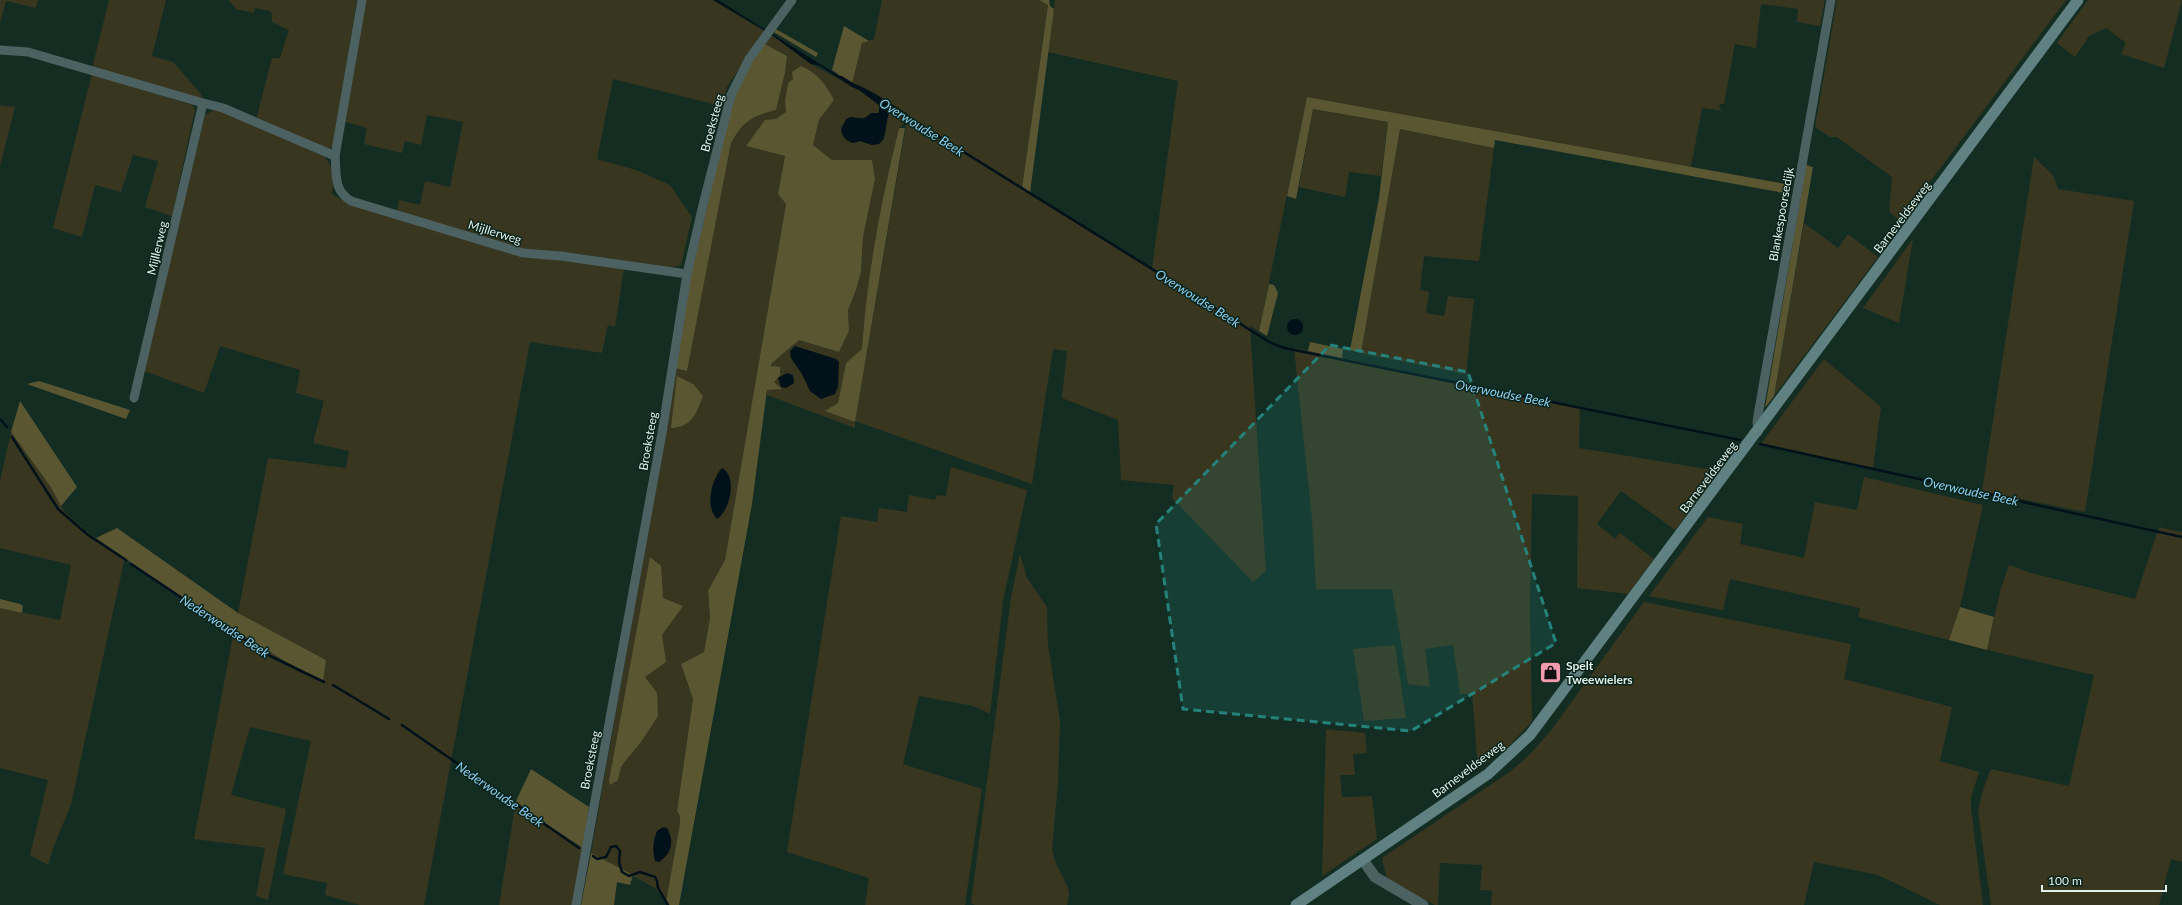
<svg xmlns="http://www.w3.org/2000/svg" width="2182" height="905" font-family="Lato,sans-serif">
<style>
.green{fill:#393620;fill-rule:evenodd}
.forest{fill:#5b5632}
.water{fill:#00111a}
.lines{fill:none;stroke-linecap:round;stroke-linejoin:round}
.stream{stroke:#00111a;stroke-width:2.5}
.minor{stroke:#4c6161;stroke-width:9}
.tertiary{stroke:#4c6161;stroke-width:11}
.secondary{stroke:#608181;stroke-width:11}
.marked{fill:#24827a;fill-opacity:0.2;stroke:#24827a;stroke-width:3;stroke-dasharray:8 5;stroke-linejoin:round}
.labels{text-anchor:middle;dominant-baseline:central;stroke-width:3;stroke-linejoin:round;paint-order:stroke}
.street-label{font-size:12px;fill:#e2f1ea;stroke:#09231a}
.poi-label{font-size:12px;font-weight:bold;fill:#e2f1ea;stroke:#09231a;text-anchor:start}
.water-label{font-size:13px;font-style:italic;fill:#89cef0;stroke:#09231a}
</style>
<rect width="100%" height="100%" fill="#142d23"/>
<g class="green">
<path d="M 0,0 L 38,0 L 36,8 L 6,1 L 0,23 Z"/>
<path d="M 109,0 L 166,0 L 152,56 L 173,62 L 201,94 L 202,99 L 92,68 Z"/>
<path d="M 229,0 L 357,0 L 333,147 L 327,149 L 256,120 L 272,58 L 280,58 L 289,30 L 272,22 L 272,14 L 270,11 L 255,8 L 254,13 L 236,9 Z"/>
<path d="M 365,0 L 713,0 L 764,31 L 727,87 L 721,106 L 613,79 L 597,159 L 636,170 L 670,185 L 692,217 L 681,265 L 669,268 L 574,253 L 517,250 L 397,212 L 399,200 L 420,205 L 425,181 L 450,187 L 463,122 L 427,115 L 421,145 L 405,141 L 402,153 L 364,144 L 367,128 L 343,121 Z"/>
<path d="M 882,0 L 1039,0 L 1048,4 L 1022,188 L 1152,268 L 1178,81 L 1048,52 L 1055,0 L 1825,0 L 1820,26 L 1797,22 L 1798,9 L 1761,4 L 1756,48 L 1735,44 L 1724,104 L 1720,104 L 1719,108 L 1723,111 L 1702,108 L 1691,167 L 1307,97 L 1259,331 L 1250,326 L 1266,571 L 1253,582 L 1172,498 L 1174,485 L 1121,480 L 1118,420 L 1062,398 L 1067,351 L 1053,349 L 1032,484 L 855,421 L 907,120 L 899,128 C 881,201 867,274 862,350 L 846,363 L 838,403 L 826,411 L 855,422 L 855,428 L 767,395 L 767,389 L 781,389 L 774,382 L 772,363 L 799,340 L 839,352 L 849,331 L 848,310 L 856,290 L 861,272 L 863,237 L 875,179 L 872,160 L 832,160 L 813,145 L 819,120 L 834,100 L 793,79 L 788,83 L 785,101 L 786,112 L 746,146 L 785,156 L 778,194 L 786,204 L 725,561 L 708,591 L 710,618 L 704,652 L 681,664 L 693,699 L 677,811 L 680,816 L 680,823 L 666,902 L 655,888 L 591,853 L 647,535 L 674,368 L 687,370 L 731,143 C 743,121 752,116 776,110 L 785,73 L 787,56 L 765,44 L 769,33 L 811,64 L 859,90 L 879,105 L 879,113 C 869,115 862,120 851,117 L 841,126 L 843,137 L 855,143 L 860,141 L 872,145 L 884,140 L 886,122 L 890,110 L 907,120 L 909,115 L 859,85 L 852,84 L 862,43 L 874,39 ZM 823,355 L 836,359 L 810,391 L 802,374 L 791,358 Z"/>
<path d="M 1837,0 L 2066,0 L 1900,222 L 1889,211 L 1892,177 L 1837,137 L 1830,137 L 1815,127 Z"/>
<path d="M 2088,0 L 2182,0 L 2164,68 L 2121,54 L 2126,43 L 2106,28 L 2089,36 L 2075,57 L 2057,43 Z"/>
<path d="M 92,74 L 192,105 L 195,109 L 172,216 L 145,207 L 158,161 L 133,155 L 121,192 L 95,185 L 82,237 L 53,228 Z"/>
<path d="M 0,105 L 15,107 L 0,166 Z"/>
<path d="M 217,109 L 325,157 L 334,172 L 332,194 L 345,202 L 525,258 L 544,257 L 624,268 L 615,327 L 608,325 L 602,353 L 530,342 L 424,905 L 360,905 L 325,895 L 327,883 L 283,874 L 311,741 L 250,727 L 231,795 L 286,809 L 268,900 L 256,896 L 265,848 L 194,839 L 234,631 L 323,682 L 326,660 L 238,613 L 268,458 L 346,468 L 349,451 L 313,443 L 324,401 L 296,393 L 300,370 L 220,346 L 204,393 L 144,371 L 205,115 Z"/>
<path d="M 1313,109 L 1388,122 L 1381,176 L 1349,172 L 1345,197 L 1299,187 Z"/>
<path d="M 1400,129 L 1494,148 L 1479,261 L 1424,256 L 1420,290 L 1429,292 L 1426,313 L 1444,316 L 1448,296 L 1474,299 L 1466,374 L 1361,353 Z"/>
<path d="M 2034,157 L 2053,175 L 2058,189 L 2134,201 L 2085,512 L 1982,491 Z"/>
<path d="M 1804,223 L 1838,248 L 1848,234 L 1878,257 L 1774,396 Z"/>
<path d="M 1913,239 L 1899,323 L 1863,308 Z"/>
<path d="M 1294,348 L 1580,408 L 1579,448 L 1719,471 L 1675,530 L 1621,491 L 1597,524 L 1615,539 L 1620,533 L 1654,559 L 1628,594 L 1577,588 L 1578,496 L 1532,494 L 1530,615 L 1532,721 L 1507,748 L 1478,768 L 1472,694 L 1460,694 L 1453,645 L 1425,649 L 1430,687 L 1408,684 L 1392,589 L 1316,589 L 1312,520 Z"/>
<path d="M 1824,359 L 1881,407 L 1873,468 L 1760,445 Z"/>
<path d="M 11,432 L 50,486 L 64,511 L 89,534 L 125,557 L 71,804 C 64,824 53,844 48,865 L 30,855 L 48,780 L 0,768 L 0,608 L 60,620 L 71,565 L 0,548 L 0,481 Z"/>
<path d="M 951,467 L 1027,490 L 1003,601 L 990,714 L 974,706 L 919,696 L 903,764 L 982,789 L 965,905 L 865,905 L 869,878 L 787,852 L 841,516 L 877,522 L 879,508 L 907,512 L 909,495 L 935,500 L 937,495 L 946,496 Z"/>
<path d="M 1864,477 L 1983,505 L 1960,607 L 1949,640 L 1858,617 L 1860,608 L 1730,579 L 1723,610 L 1649,596 L 1708,517 L 1743,524 L 1740,544 L 1804,558 L 1815,502 L 1857,510 Z"/>
<path d="M 2159,527 L 2182,532 L 2182,862 L 2171,859 L 2159,905 L 1991,905 L 1978,811 L 1983,790 L 1991,769 L 2069,786 L 2094,675 L 1987,650 L 2001,588 L 2009,565 L 2031,573 L 2135,599 Z"/>
<path d="M 1020,554 L 1027,578 L 1047,607 L 1048,645 L 1060,721 L 1058,784 L 1052,848 L 1055,861 L 1068,888 L 1069,895 L 1067,905 L 975,905 L 971,903 L 1011,598 Z"/>
<path d="M 1644,602 L 1851,644 L 1844,679 L 1952,707 L 1940,761 L 1979,772 L 1971,797 L 1971,808 L 1983,905 L 1940,905 L 1878,875 L 1814,862 L 1804,905 L 1491,905 L 1492,891 L 1480,890 L 1482,865 L 1440,863 L 1438,905 L 1435,905 L 1387,879 L 1382,858 L 1511,771 L 1529,755 L 1549,733 Z"/>
<path d="M 1395,645 L 1406,718 L 1364,721 L 1353,649 Z"/>
<path d="M 1326,729 L 1365,733 L 1367,753 L 1353,754 L 1355,775 L 1340,775 L 1342,797 L 1372,796 L 1377,839 L 1322,876 Z"/>
<path d="M 516,801 L 534,816 L 583,848 L 572,905 L 499,905 Z"/>
</g>
<g class="forest">
<path d="M 1039,0 L 1049,0 L 1050,6 L 1054,9 L 1030,193 L 1022,188 L 1048,5 Z"/>
<path d="M 844,26 L 869,41 L 862,43 L 852,84 L 832,70 Z"/>
<path d="M 774,28 L 818,53 L 816,57 L 772,31 Z"/>
<path d="M 765,44 L 787,56 L 785,73 L 776,110 C 752,116 743,121 731,143 L 687,371 L 674,368 L 681,318 L 734,91 L 754,56 Z"/>
<path d="M 801,66 C 818,73 826,85 834,100 L 819,120 L 813,145 L 832,160 L 872,160 L 875,179 L 863,237 L 861,272 L 856,290 L 848,310 L 849,331 L 839,352 L 799,340 L 772,363 L 771,366 L 780,367 L 780,375 L 774,382 L 782,389 L 767,390 L 752,504 L 679,905 L 669,905 L 666,902 L 680,823 L 680,816 L 677,811 L 693,699 L 681,664 L 704,652 L 710,618 L 708,591 L 725,560 L 786,204 L 778,194 L 785,156 L 746,146 L 765,120 L 776,119 L 786,112 L 785,101 L 788,83 L 793,79 L 792,72 Z"/>
<path d="M 1307,97 L 1791,185 L 1789,194 L 1495,140 L 1494,148 L 1400,129 L 1361,353 L 1350,350 L 1379,198 L 1388,122 L 1313,109 L 1296,199 L 1287,196 Z"/>
<path d="M 899,128 L 905,128 L 855,422 L 825,411 L 838,403 L 846,363 L 862,349 C 867,274 881,201 899,128 Z"/>
<path d="M 1806,165 L 1813,167 L 1774,396 L 1765,408 Z"/>
<path d="M 1269,284 L 1274,285 L 1278,293 L 1267,336 L 1259,331 Z"/>
<path d="M 1310,342 L 1343,349 L 1342,358 L 1308,351 Z"/>
<path d="M 677,376 L 693,384 L 703,396 C 696,414 692,427 671,428 Z"/>
<path d="M 39,381 L 130,410 L 126,419 L 27,384 Z"/>
<path d="M 20,401 L 77,487 L 61,506 L 50,486 L 11,432 Z"/>
<path d="M 117,528 L 238,613 L 326,660 L 323,682 L 283,660 L 178,595 L 96,538 Z"/>
<path d="M 650,557 L 661,566 L 663,598 L 683,606 L 662,635 L 666,662 L 645,677 L 657,693 L 658,716 L 641,742 L 626,760 L 621,767 L 618,780 L 610,785 L 609,781 Z"/>
<path d="M 0,599 L 20,604 L 23,606 L 22,613 L 0,608 Z"/>
<path d="M 1960,607 L 1994,617 L 1987,650 L 1949,640 Z"/>
<path d="M 531,769 L 589,807 L 583,848 L 534,816 L 516,801 Z"/>
<path d="M 591,853 L 633,875 L 630,885 L 617,882 L 614,905 L 581,905 Z"/>
</g>
<g class="water">
<path d="M 713,0 L 718,0 L 852,84 C 866,86 896,107 909,115 L 907,120 L 890,110 C 885,121 888,137 879,144 L 872,145 L 860,141 L 852,143 C 845,140 843,137 841,130 L 846,119 L 851,117 L 864,119 L 871,113 L 879,113 L 879,105 L 859,90 L 852,87 L 820,66 L 811,64 L 769,33 Z"/>
<circle cx="1295" cy="327" r="8"/>
<path d="M 795,346 L 836,359 L 839,362 L 838,387 L 835,394 L 821,399 L 810,391 L 802,374 L 791,358 L 790,351 Z"/>
<path d="M 787,373 L 793,375 L 794,383 L 786,388 L 781,387 L 778,378 Z"/>
<path d="M 722,468 C 738,476 730,511 717,519 C 705,507 711,480 722,468 Z"/>
<path d="M 663,827 L 667,828 C 675,842 671,854 659,862 L 655,861 C 652,850 653,841 657,831 Z"/>
</g>
<g class="lines">
<g class="stream">
<path d="M 841,77 L 856,86"/>
<path d="M 906,116 L 1271,343 L 1284,348 L 1740,440"/>
<path d="M 0,419 L 7,427"/>
<path d="M 12,437 L 58,509 L 88,535 L 126,560"/>
<path d="M 1760,444 L 2182,537"/>
<path d="M 131,564 L 266,654 L 324,682"/>
<path d="M 333,685 L 389,719"/>
<path d="M 402,725 L 579,848"/>
<path d="M 593,856 L 597,859 L 606,857 L 611,847 L 616,846 L 620,851 L 619,862 L 622,872 L 629,876 L 640,872 L 655,877 L 657,881 L 658,888 L 668,905"/>
</g>
<g class="minor">
<path d="M 0,50 L 28,52 L 203,103"/>
<path d="M 335,156 L 362,0"/>
<path d="M 134,398 L 203,103 L 223,108 L 335,156 C 337,175 333,190 351,201 L 523,253 L 561,256 L 687,274"/>
<path d="M 1758,432 L 1757,421 L 1831,0"/>
<path d="M 576,905 L 662,433 L 687,274 L 703,205 L 731,95 L 749,59 L 792,0"/>
</g>
<path class="tertiary" d="M 1363,860 L 1375,877 L 1423,905"/>
<path class="secondary" d="M 1296,905 L 1488,774 L 1530,735 L 2078,0"/>
</g>
<path class="marked" d="M 1330,345 L 1468,372 L 1556,643 L 1411,731 L 1183,709 L 1156,524 Z"/>
<defs>
<symbol id="shop-square" viewBox="-11 -11 22 22"><rect x="-9" y="-9" width="18" height="18" rx="4" fill="#f29aae" stroke="#09231a"/><path d="M-5-2.5h2.3a2.7 3.5 0 0 1 5.4 0H5L5.5 6h-11ZM-1.5-2.5h3a1.5 2.3 0 0 0-3 0Z" fill="#111"/></symbol>
</defs>
<g fill-rule="evenodd">
<use href="#shop-square" x="1538" y="660" width="25" height="25"/>
</g>
<g class="labels">
<g class="street-label">
<text transform="translate(712 123) rotate(-75)">Broeksteeg</text>
<text transform="translate(1781 214) rotate(-80)">Blankespoorsedijk</text>
<text transform="translate(1902 217) rotate(-53)">Barneveldseweg</text>
<text transform="translate(495 232) rotate(17)">Mijllerweg</text>
<text transform="translate(157 248) rotate(-77)">Mijllerweg</text>
<text transform="translate(648 441) rotate(-80)">Broeksteeg</text>
<text transform="translate(1708 477) rotate(-53)">Barneveldseweg</text>
<text transform="translate(590 760) rotate(-79)">Broeksteeg</text>
<text transform="translate(1468 769) rotate(-37)">Barneveldseweg</text>
</g>
<g class="poi-label">
<text x="1566" y="665">Spelt<tspan x="1566" dy="14">Tweewielers</tspan></text>
</g>
<g class="water-label">
<text transform="translate(922 127) rotate(32)">Overwoudse Beek</text>
<text transform="translate(1198 298) rotate(32)">Overwoudse Beek</text>
<text transform="translate(1503 393) rotate(11)">Overwoudse Beek</text>
<text transform="translate(1971 491) rotate(12)">Overwoudse Beek</text>
<text transform="translate(225 626) rotate(33)">Nederwoudse Beek</text>
<text transform="translate(500 794) rotate(35)">Nederwoudse Beek</text>
</g>
</g>
<path d="M2042 885v6h124v-6" fill="none" stroke="#e2f1ea" stroke-width="2"/>
<text x="2048" y="885" font-size="12" fill="#e2f1ea" stroke="#09231a" stroke-width="3" paint-order="stroke">100 m</text>
</svg>
